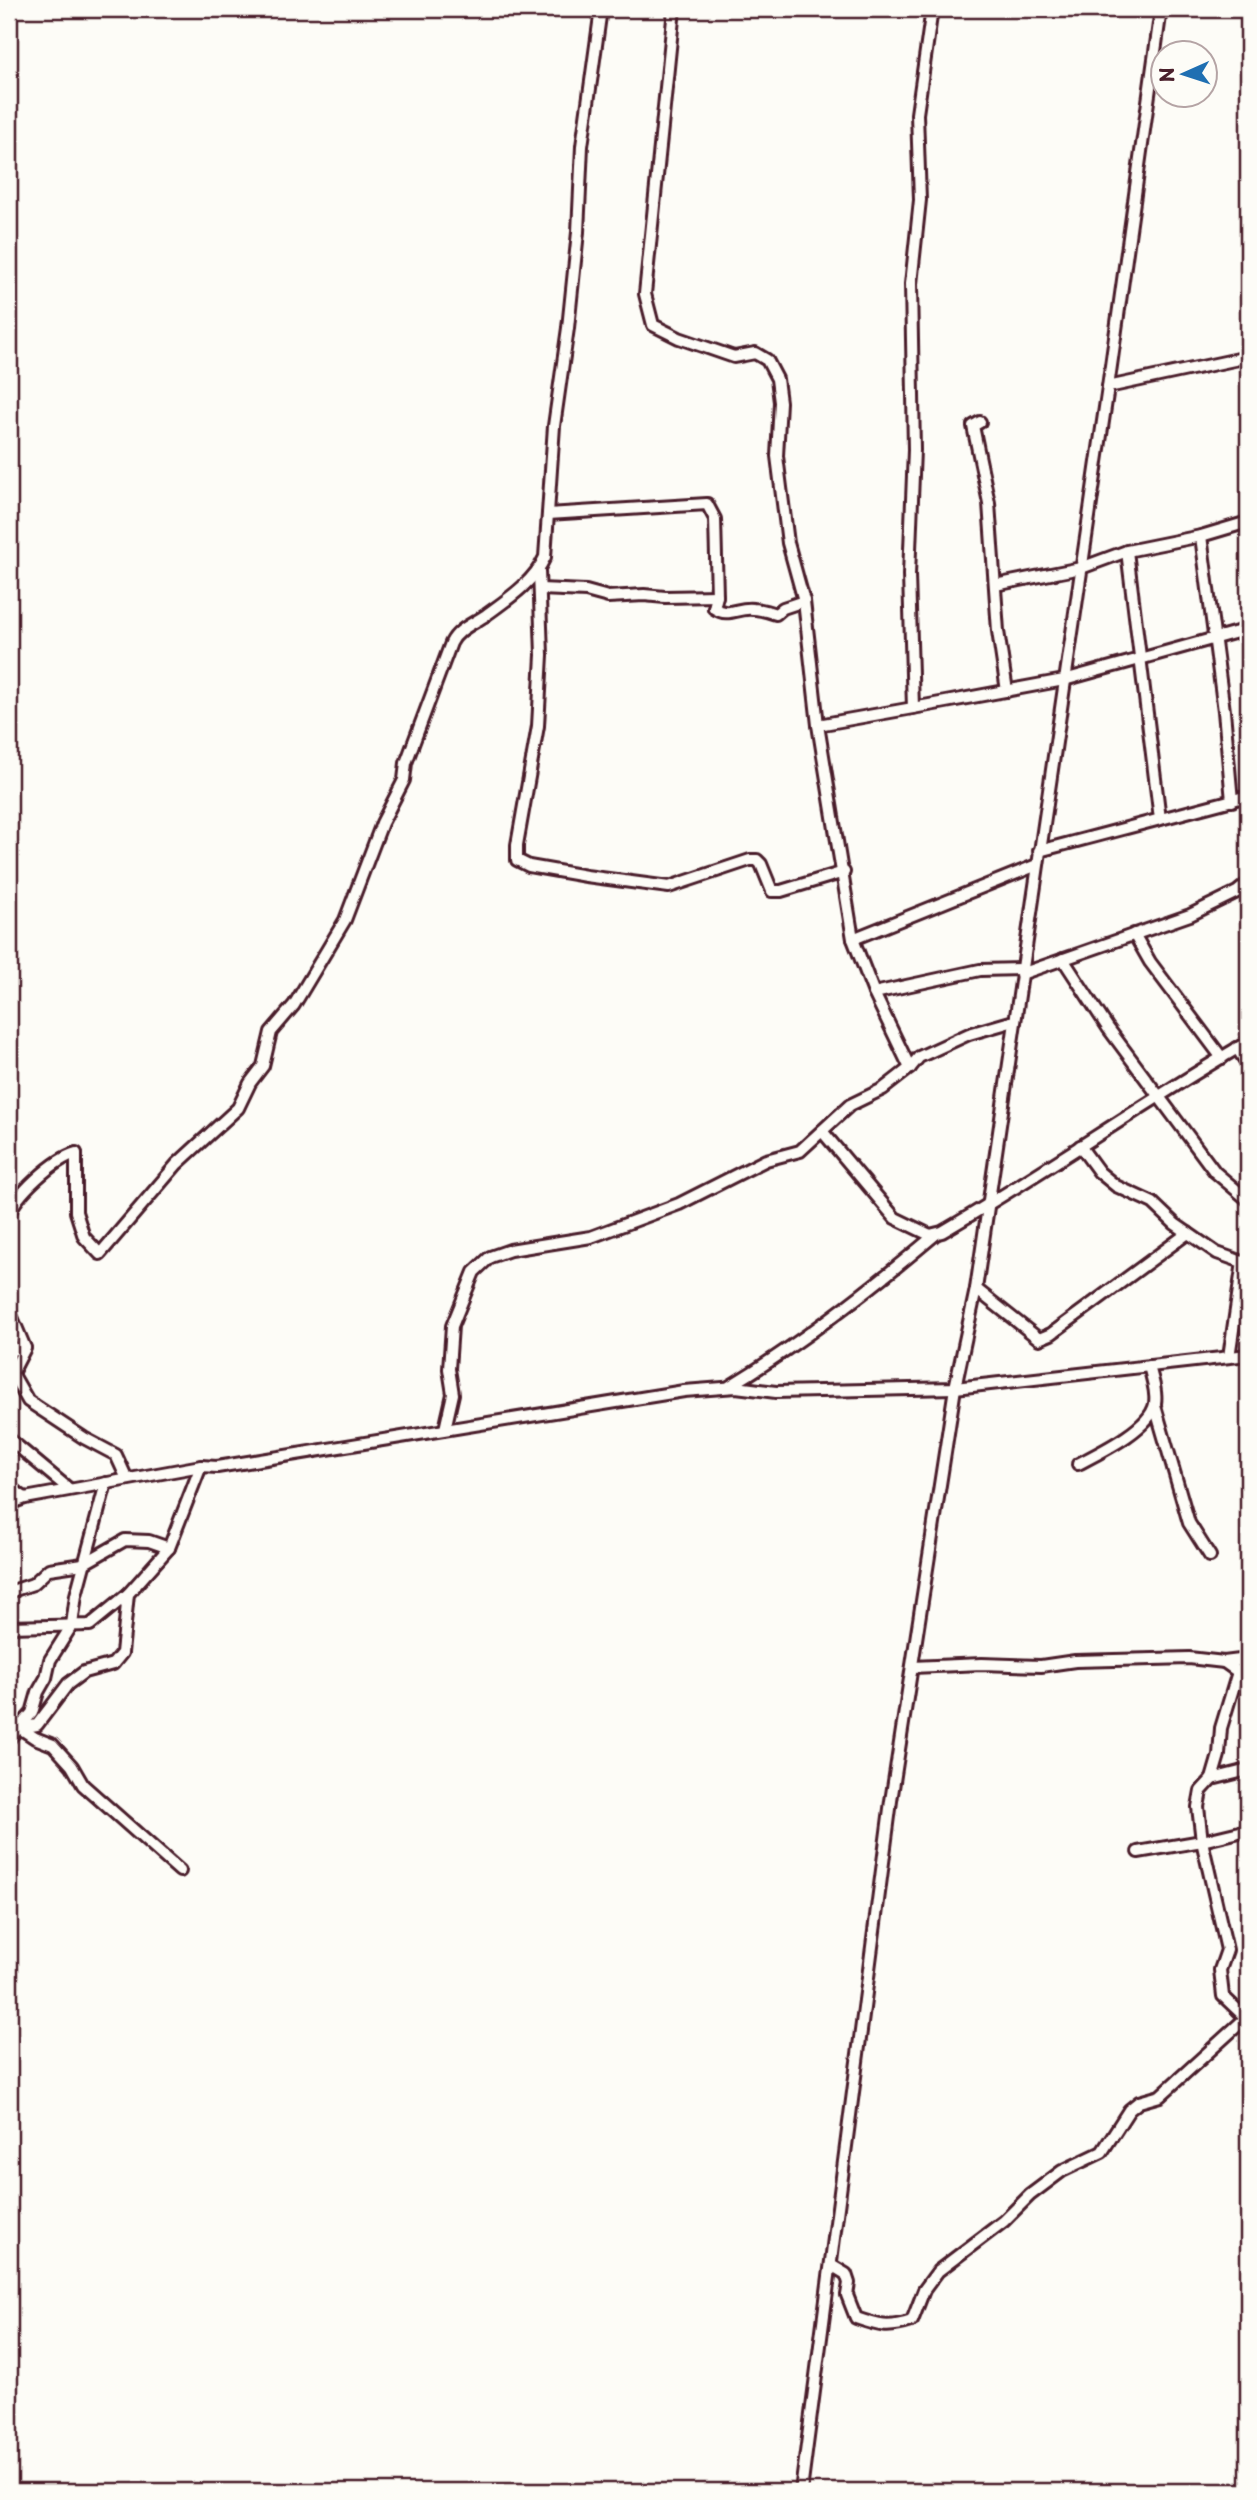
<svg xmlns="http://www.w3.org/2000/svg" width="1257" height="2500" font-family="'Playpen Sans',sans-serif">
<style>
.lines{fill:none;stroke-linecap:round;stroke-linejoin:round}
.street-casing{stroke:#4a1f2b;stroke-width:16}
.street{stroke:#fdfcf7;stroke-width:10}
</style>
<rect width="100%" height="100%" fill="#fdfcf7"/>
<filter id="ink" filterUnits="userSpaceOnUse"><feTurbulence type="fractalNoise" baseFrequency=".0143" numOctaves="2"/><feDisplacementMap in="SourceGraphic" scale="14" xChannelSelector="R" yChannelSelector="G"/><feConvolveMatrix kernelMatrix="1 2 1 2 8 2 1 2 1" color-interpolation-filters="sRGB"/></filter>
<g filter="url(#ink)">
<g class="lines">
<defs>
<g id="street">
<path d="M 674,9 L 645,294 L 653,325 L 679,338 L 734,357 L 755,353 L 767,360 L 777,379 L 780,402 L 777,456 L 788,543 L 804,601 L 818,725 L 853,939 L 874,993 L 910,1068"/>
<path d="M 932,9 L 917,114 L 920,200 L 911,284 L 914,450 L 909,575 L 913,708 L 1064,680 L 1248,629"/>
<path d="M 1108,387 L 1248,357"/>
<path d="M 980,422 L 973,426 L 989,503 L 998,631 L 1007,691"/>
<path d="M 548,514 L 707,504 L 715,519 L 717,596 L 714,608 C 729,618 737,607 753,609 C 761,609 769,612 776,614 L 783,608 L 804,601"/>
<path d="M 1201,536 L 1224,711 L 1232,801"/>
<path d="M 1127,551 L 1160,819"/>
<path d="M 539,571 L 542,655 L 538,726 L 517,845 L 517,860 L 529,866 L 586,876 L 669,887 L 750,860 L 757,860 L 761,864 L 772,891 L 781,891 L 844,872"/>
<path d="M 995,585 L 1081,568 L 1127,551 L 1201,536 L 1248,522"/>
<path d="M 540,589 L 586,591 L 608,597 L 644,595 L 665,597 L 717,596"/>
<path d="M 818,725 L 913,708"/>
<path d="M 1039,851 L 1248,796"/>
<path d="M 1134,934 L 1150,962 L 1222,1058"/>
<path d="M 853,939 L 1037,865"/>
<path d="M 1063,959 L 1108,1028 L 1215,1172 L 1248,1200"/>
<path d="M 1021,974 L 1190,915 L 1237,892 L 1248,883"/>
<path d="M 874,993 L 980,970 L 1022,969"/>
<path d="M 1237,1048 L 1248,1065"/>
<path d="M 822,1131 L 895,1218 L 930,1235 L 942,1232 C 1046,1172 1144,1102 1248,1042"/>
<path d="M 1080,1146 L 1099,1172 L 1116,1186 L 1153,1203 L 1175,1224 L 1217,1253 L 1248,1264"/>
<path d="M 9,1216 C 14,1195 55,1159 76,1153 L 76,1212 L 84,1237 L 100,1254 L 177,1164 L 238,1108 L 250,1083 L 263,1066 L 271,1032 L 294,1005 L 345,920 L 382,823 L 404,780 L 406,763 L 451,643 C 458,629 473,624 486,615 C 508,599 534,582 545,557 L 554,426 L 568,328 L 578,232 L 582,146 L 601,9"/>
<path d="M 976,1289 L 1039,1339 L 1051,1334 L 1188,1233"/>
<path d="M 9,1310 L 25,1348 L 10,1377"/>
<path d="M 9,1350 L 25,1348"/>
<path d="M 1229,1357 L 1243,1262"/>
<path d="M 12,1373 L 28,1401 L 84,1438 L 116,1455 L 127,1479"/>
<path d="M 730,1386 C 803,1342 871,1289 936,1234"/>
<path d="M 1155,1406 L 1189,1523 L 1210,1556"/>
<path d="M 445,1429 L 453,1394 L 449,1369 L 452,1326 L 474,1272 L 490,1257 L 510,1250 L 591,1237 L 679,1204 L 766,1160 L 800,1151 L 850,1105 L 883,1089 L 910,1068 L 919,1057 L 969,1034 L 1014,1021"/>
<path d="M 9,1439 L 69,1489"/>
<path d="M 1078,1464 C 1099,1453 1150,1429 1155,1404 C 1157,1392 1152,1378 1149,1366"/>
<path d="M 9,1487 L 25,1498"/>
<path d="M 9,1504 L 25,1498 L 201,1466 L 217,1467 L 684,1391 L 736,1387 L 776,1392 L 955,1388 L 1248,1355"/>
<path d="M 9,1592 L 33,1584 L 49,1569 L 83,1564 L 125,1540 L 149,1541 L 169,1548"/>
<path d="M 9,1627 L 90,1625 L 128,1594"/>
<path d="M 912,1667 L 982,1664 L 1041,1666 L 1075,1661 L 1153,1659 L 1189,1658 L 1224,1662"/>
<path d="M 9,1715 L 20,1728 L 37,1725 L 68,1684 L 84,1672 L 113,1664 L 122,1653 L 128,1594 L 169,1548 L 201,1466"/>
<path d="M 20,1728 L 35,1738 L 53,1745 L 72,1766 L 83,1785 L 180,1871"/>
<path d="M 9,1739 L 32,1713 L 38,1692 L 46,1678 L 50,1660 L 72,1625 L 76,1595 L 106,1483"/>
<path d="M 1212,1779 L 1219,1755 L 1221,1728 L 1238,1672 L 1224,1662 L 1248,1659"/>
<path d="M 1138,1852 L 1202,1841 L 1248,1830"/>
<path d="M 1246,2018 L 1223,1996 L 1220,1970 L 1227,1950 L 1202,1841 L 1198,1807 L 1201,1791 L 1212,1779 L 1248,1770"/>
<path d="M 831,2265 L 846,2274 L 849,2283 L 847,2295 L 856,2318 C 879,2326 888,2329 912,2321 L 924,2290 L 938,2271 L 1004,2221 L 1030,2195 L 1062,2171 L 1102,2152 L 1129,2110 L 1139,2102 L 1160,2096 L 1248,2016"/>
<path d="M 801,2491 L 891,1801 L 955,1388 L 976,1289 L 1108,387 L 1161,9"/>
</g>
</defs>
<use href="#street" class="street-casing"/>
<use href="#street" class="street"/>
</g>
</g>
<rect width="1257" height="2500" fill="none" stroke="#fdfcf7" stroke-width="35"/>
<rect x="18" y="18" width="1222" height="2465" fill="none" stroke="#4a1f2b" stroke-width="2.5" filter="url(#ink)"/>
<g transform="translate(1184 74) rotate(267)"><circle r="33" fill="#fdfcf7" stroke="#b5a4a5" stroke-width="2"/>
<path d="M0-5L12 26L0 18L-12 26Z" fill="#1f6fb2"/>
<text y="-10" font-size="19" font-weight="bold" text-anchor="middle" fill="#4a1f2b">N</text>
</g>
</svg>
